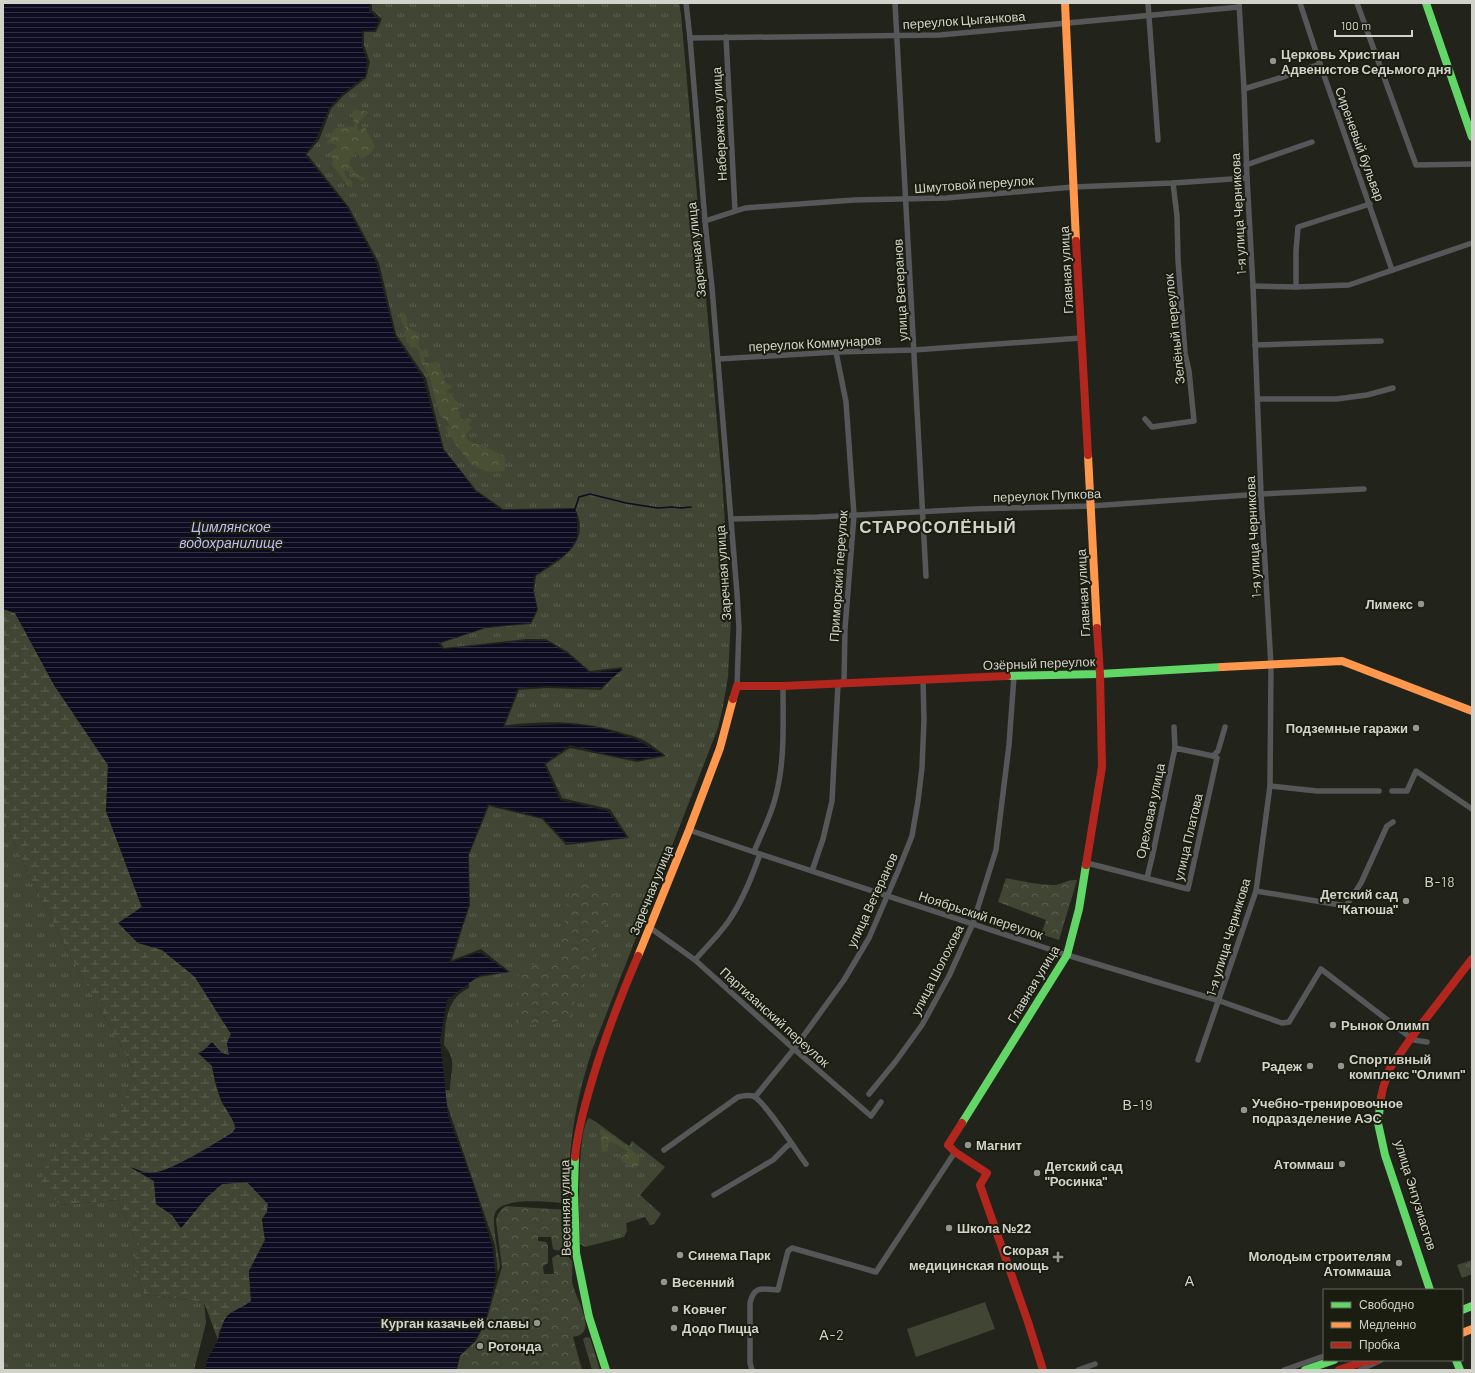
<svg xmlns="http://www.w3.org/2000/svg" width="1475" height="1373" font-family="Barlow,sans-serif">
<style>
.grass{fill:url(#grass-tufts)}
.forest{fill:url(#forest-crowns)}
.wetland{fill:url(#wetland-marsh)}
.park{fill:url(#park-crowns)}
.pitch{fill:#414634}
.water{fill:url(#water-rules)}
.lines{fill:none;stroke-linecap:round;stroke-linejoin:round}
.stream{stroke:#0e0c21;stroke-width:1.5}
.street{stroke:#565758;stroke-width:5.5}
.fast{stroke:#63d668;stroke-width:8}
.slow{stroke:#ff974d;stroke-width:8}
.jam{stroke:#b3261e;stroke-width:8}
.poi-dot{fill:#94968d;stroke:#1a1d0f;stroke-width:1.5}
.labels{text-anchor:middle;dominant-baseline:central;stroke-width:4;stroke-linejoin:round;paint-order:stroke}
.street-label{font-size:13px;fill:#d1d3ca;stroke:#1a1d0f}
.poi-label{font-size:13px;font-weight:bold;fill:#d1d3ca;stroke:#1a1d0f;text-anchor:start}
.water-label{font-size:14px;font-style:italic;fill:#bdbdf6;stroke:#1a1d0f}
.neighbourhood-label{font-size:14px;letter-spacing:1px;fill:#d1d3ca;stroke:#1a1d0f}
.district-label{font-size:17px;font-weight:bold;letter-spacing:1px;fill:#d1d3ca;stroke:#1a1d0f}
</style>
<defs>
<pattern id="grass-tufts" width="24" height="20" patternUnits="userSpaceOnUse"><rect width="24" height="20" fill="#414634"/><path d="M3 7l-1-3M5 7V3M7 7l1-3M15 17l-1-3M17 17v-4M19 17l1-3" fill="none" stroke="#5b6050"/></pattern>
<pattern id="forest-crowns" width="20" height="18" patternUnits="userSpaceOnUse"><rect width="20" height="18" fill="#484f33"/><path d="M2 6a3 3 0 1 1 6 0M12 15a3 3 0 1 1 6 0" fill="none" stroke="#61674f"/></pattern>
<pattern id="wetland-marsh" width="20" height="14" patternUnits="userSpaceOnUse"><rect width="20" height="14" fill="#414634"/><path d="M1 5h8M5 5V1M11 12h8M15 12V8" fill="none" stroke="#5b6050"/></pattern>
<pattern id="park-crowns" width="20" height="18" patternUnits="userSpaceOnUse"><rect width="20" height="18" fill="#414634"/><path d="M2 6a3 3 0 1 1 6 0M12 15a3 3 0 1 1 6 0" fill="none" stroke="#5b6050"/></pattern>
<pattern id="water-rules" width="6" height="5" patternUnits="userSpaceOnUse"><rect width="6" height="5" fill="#0e0c21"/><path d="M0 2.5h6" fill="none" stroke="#302e40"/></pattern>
</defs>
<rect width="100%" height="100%" fill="#22241c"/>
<g class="grass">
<path d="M 372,3 L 679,3 L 681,14 L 722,479 L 731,618 L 728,677 L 723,706 L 718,728 L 591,1053 C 587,1067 582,1082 579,1097 C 571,1132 568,1168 568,1203 C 552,1203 496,1194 494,1217 C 493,1228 498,1253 500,1266 L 498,1273 L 495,1245 L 442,1090 L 450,1090 C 450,1072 458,1061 444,1045 C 445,1024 446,998 469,988 L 469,981 L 480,977 L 510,972 L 481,949 L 452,960 L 470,905 L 469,855 L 489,806 L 542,819 L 566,845 L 629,838 L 610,809 L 562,798 L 546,764 L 570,748 L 637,762 L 666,756 C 659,751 652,745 645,741 C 636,736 626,734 616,731 C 578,720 545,721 505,725 L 519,690 L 547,688 L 601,690 L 623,667 L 590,671 L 568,652 L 546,639 L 526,639 L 444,648 L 441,643 L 486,628 L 531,624 L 538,610 L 534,591 L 536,576 C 561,559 592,544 575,508 L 503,509 L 476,490 L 444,449 L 426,378 L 396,334 L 379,263 L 349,207 L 307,154 L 319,140 L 331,109 L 342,97 L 366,78 L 370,62 L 364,45 L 364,32 L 376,32 L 382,19 L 372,10 Z"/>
<path d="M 3,821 L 5,822 L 27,871 L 68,952 L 134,1069 L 115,1132 L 51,1148 L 60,1205 L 118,1200 L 139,1249 L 133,1264 L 144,1294 L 204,1302 L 206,1323 L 194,1370 L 3,1370 Z"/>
<path d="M 589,1118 L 596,1122 L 629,1146 L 632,1141 L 665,1167 L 640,1195 L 661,1214 L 654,1224 L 650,1225 L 645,1217 L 626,1223 L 627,1231 L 624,1237 L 585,1247 L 580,1244 L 580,1242 C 579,1223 577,1127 589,1118 Z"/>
<path d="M 1472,1260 L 1472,1274 L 1462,1278 L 1457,1265 Z"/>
<path d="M 586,1337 L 590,1338 L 600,1370 L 592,1370 L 583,1339 Z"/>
</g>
<g class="forest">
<path d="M 354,109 L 368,112 L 357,125 L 358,131 L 365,127 L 375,147 L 370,154 L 362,159 L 355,151 L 349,163 L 356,174 L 365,178 L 363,182 L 348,171 L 344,171 L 347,178 L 352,181 L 352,187 L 349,187 L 332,165 L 333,159 L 329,153 L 338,147 L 334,144 L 326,143 L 336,128 L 355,126 L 352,113 Z"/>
<path d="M 403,312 L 406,315 L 408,328 L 420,334 L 418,346 L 422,351 L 429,349 L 427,351 L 429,355 L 424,357 L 425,363 L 439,362 L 440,370 L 446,377 L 443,380 L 447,384 L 453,386 L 446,392 L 451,394 L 454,399 L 461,405 L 461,408 L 456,410 L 461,413 L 460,418 L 465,420 L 469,418 L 472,420 L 468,424 L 472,428 L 465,435 L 468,440 L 475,444 L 479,444 L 505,456 L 506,465 L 504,471 L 491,472 L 483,470 L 471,464 L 454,442 L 444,426 L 450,426 L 447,421 L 440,416 L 429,375 L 421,362 L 419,351 L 416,347 L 412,348 L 406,341 L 404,333 L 406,329 L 404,325 L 402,324 L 401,318 Z"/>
<path d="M 601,1128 L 633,1151 L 639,1158 L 639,1165 L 633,1168 L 620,1159 L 628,1151 L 611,1141 L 607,1145 L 608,1151 L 602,1152 L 600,1131 Z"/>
</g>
<path class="wetland" d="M 3,609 L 15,613 L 54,685 L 108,765 L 106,811 L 142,908 L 119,923 L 138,943 L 162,949 L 195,977 L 231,1034 L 227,1043 L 229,1056 L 222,1053 L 212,1066 C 214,1078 217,1092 222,1103 C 227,1111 234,1119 235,1129 L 232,1133 C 214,1144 170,1173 150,1173 C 144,1173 138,1169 132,1168 L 154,1181 L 156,1204 L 172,1215 L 181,1228 L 206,1198 L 222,1184 L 247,1182 L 268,1204 L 267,1212 L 262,1219 L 265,1240 L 249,1271 L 251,1301 L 243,1308 L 235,1311 L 219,1331 L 218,1340 L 204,1302 L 144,1294 L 133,1264 L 139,1249 L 118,1200 L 60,1205 L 41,1183 L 51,1148 L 115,1131 L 134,1069 L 68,952 L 27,871 L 5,822 L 3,821 Z"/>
<g class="park">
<path d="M 1006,878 C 1021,881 1037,885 1053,885 C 1062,885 1067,879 1077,880 L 1059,940 L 1041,934 L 1046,920 L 998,902 Z"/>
<path d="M 572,879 L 616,895 L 568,1020 L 516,1027 L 519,965 L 557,964 Z"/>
<path d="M 506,1206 L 569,1210 C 569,1219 575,1249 562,1250 C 558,1250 556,1251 553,1249 L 551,1237 L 538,1237 L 538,1241 L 546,1242 L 548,1246 L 548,1263 L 543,1266 L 544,1274 L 554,1274 L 552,1258 C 556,1254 562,1254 567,1255 L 572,1261 C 573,1269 571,1278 573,1286 C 576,1296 590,1322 584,1331 C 582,1335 577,1336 573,1337 L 582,1370 L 457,1370 L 460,1356 L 476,1341 L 486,1322 L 502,1267 L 496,1221 C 497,1214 500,1210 506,1206 Z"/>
</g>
<path class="pitch" d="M 985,1302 L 995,1329 L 916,1357 L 907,1329 Z"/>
<path class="water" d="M 3,3 L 370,3 L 369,11 L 379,20 L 375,30 L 362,31 L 362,46 L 367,61 L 365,76 L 341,95 L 329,108 L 316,139 L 305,155 L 347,207 L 376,262 L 395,336 L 423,378 L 443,450 L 463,474 L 474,490 L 502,510 L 575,509 L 577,516 L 577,538 L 568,552 L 534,576 L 533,591 L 537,609 L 530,623 L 487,627 L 438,643 L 443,649 L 524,641 L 547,641 L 568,654 L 590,673 L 623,669 L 600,688 L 548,686 L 518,688 L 503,727 L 565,724 L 597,727 L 635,739 L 663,755 L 639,760 L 610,755 L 570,745 L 544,764 L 560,800 L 608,811 L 627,838 L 567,843 L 543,818 L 488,804 L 468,855 L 469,905 L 449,963 L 479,952 L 508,972 L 480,975 L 447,1000 L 440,1040 L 448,1115 L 473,1184 L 492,1245 L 496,1277 L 485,1323 L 475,1340 L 460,1355 L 456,1370 L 205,1370 C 207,1357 211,1353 217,1342 C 221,1334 221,1323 227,1316 C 233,1310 244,1307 251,1301 L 249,1271 L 265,1240 L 262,1219 L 267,1212 L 268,1204 L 247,1182 L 222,1184 L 206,1198 L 181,1228 L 172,1215 L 156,1204 L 154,1181 L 130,1167 C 136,1169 144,1173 151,1173 C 171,1172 213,1144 232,1133 L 235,1129 L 235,1124 L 222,1102 L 215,1081 L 212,1066 L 198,1053 L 204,1050 L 212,1042 L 222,1053 L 229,1055 L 227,1043 L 231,1034 L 195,977 L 162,950 L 138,943 L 118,923 L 142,907 L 106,811 L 108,765 L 54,685 L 15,613 L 3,609 Z"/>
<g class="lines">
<path class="stream" d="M 575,509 L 579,497 L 590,494 L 626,503 L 658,508 L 672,507 L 681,508 L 691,507"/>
<g class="street">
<path d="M 686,3 L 690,38 L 705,221 L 712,288 L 737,593 L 739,628 L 737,686"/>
<path d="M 895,3 L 926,576"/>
<path d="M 1148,3 L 1158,140"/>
<path d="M 1300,3 L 1320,64 L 1392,270"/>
<path d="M 1357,3 L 1416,165 L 1472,164"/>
<path d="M 726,37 L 735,210"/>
<path d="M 690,38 L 940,35 L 1239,7"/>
<path d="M 1244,89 L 1283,77 L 1320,64"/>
<path d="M 1246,165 L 1312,142"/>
<path d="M 705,221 L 745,208 L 854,200 L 946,198 L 1073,187 L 1173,183 L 1247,178"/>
<path d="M 1253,286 L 1296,287 L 1349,285 L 1472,243"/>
<path d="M 1296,287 L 1296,251 L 1298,227 L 1370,204"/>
<path d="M 1255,345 L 1381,341"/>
<path d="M 836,352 L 846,402 L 854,515 L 845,629 L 844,683"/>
<path d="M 718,359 L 836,352 L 914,350 L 1081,338"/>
<path d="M 1258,399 L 1336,399 L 1367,395 L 1393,388"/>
<path d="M 1145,419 L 1152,427 L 1194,421 L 1189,371 L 1185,353 L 1178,260 L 1177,216 L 1173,183"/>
<path d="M 731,519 L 818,517 L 974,509 L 1091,506 L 1261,494 L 1364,489"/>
<path d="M 1174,727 L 1175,748"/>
<path d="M 1213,756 L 1218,751 L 1225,727"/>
<path d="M 1270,786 L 1317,791 L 1379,791"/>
<path d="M 1392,791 L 1407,791 L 1416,771 L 1472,809"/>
<path d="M 689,830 L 754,852 L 1067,955 L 1220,1001 L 1282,1023 L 1289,1022 L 1321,969 L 1411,1038 L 1414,1040 L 1427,1042"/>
<path d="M 754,852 C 761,834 772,814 776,795 C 785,760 783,723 783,686"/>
<path d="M 1087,863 L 1188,889 L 1217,758 L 1213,756 L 1175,748 L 1153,853 L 1147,878"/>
<path d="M 812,871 L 823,839 L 832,801 L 838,684"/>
<path d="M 1256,891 L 1346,906 L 1361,883 L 1387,826 L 1393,822"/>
<path d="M 649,927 L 695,960 L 794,1049 L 871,1116 L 881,1102"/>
<path d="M 695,960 C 706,947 718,936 728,922 C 742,902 752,877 760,854"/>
<path d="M 1198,1060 L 1256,891 L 1270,786 L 1271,666 L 1261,494 L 1253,286 L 1247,178 L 1244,89 L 1239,3"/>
<path d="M 869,1094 L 896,1061 L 922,1025 L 949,976 L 973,923 L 996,850 L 1009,745 L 1014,676"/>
<path d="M 755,1097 L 794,1049 L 844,980 L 869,938 L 898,871 L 912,836 L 918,801 L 922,768 L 924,720 L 923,680"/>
<path d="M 664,1150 L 738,1097 C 742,1096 748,1095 753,1096 C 764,1100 797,1152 806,1164"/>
<path d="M 714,1195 L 773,1160 L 787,1146 L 791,1144"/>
<path d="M 752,1370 L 750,1363 L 750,1303 C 754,1285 763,1289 778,1290 L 788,1251 L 792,1248 L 876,1272 L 955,1152"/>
<path d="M 1078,1370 L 1095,1364"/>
<path d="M 1284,1370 L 1324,1356"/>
<path d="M 1360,1370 L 1381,1360"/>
</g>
<g class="fast">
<path d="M 1426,3 L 1472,137"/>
<path d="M 1007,676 L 1100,674 L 1222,667"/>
<path d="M 1381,1098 L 1378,1123 L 1385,1155 L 1430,1290"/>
<path d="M 962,1123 L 1067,955 L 1079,909 L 1086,865"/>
<path d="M 575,1157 L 574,1190 L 576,1253 L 589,1317 L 606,1370"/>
<path d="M 1462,1310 L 1472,1306"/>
<path d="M 1456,1360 L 1460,1370"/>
<path d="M 1305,1370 L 1334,1360"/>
</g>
<g class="slow">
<path d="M 1065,3 L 1076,241"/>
<path d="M 1088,455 L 1097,628"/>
<path d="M 1222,667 L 1342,661 L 1472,711"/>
<path d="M 638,956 L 689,830 L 720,748 L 733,699"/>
<path d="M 1462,1333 L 1472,1329"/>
</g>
<g class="jam">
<path d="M 1076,241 L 1088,455"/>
<path d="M 733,699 L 737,686 L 783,686 L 1007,676"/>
<path d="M 1086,865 L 1102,767 L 1100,674 L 1097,628"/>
<path d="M 1381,1098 L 1383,1088 L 1390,1068 L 1411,1038 L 1472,959"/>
<path d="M 962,1123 L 948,1145 L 955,1152 L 987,1173 L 980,1185 L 1028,1322 L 1043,1370"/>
<path d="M 575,1157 C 577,1135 583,1112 589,1091 C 602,1045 619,1000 638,956"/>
<path d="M 1339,1370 L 1362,1362 L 1376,1360"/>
</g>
</g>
<g class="poi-dot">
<circle cx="1273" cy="61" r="4"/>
<circle cx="1421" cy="604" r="4"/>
<circle cx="1416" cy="728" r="4"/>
<circle cx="1406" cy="901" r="4"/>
<circle cx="1333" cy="1025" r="4"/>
<circle cx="1310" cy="1066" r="4"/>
<circle cx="1341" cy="1066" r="4"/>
<circle cx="1244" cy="1110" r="4"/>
<circle cx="968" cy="1145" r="4"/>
<circle cx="1342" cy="1164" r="4"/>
<circle cx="1037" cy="1173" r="4"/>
<circle cx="949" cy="1228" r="4"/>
<circle cx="680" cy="1255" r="4"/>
<path d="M1056 1251h4v4h4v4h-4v4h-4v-4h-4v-4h4z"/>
<circle cx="1399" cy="1263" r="4"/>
<circle cx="664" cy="1282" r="4"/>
<circle cx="675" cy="1309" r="4"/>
<circle cx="537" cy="1323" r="4"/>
<circle cx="674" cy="1328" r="4"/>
<circle cx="480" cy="1346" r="4"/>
</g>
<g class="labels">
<g class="street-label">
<text transform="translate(964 20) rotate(-4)">переулок Цыганкова</text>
<text transform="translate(719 124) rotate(-93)">Набережная улица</text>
<text transform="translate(1360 144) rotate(70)">Сиреневый бульвар</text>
<text transform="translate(974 184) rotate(-4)">Шмутовой переулок</text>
<text transform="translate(1238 214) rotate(-93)">1-я улица Черникова</text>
<text transform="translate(696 250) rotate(-96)">Заречная улица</text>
<text transform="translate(1066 270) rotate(-93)">Главная улица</text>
<text transform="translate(900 290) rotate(-93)">улица Ветеранов</text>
<text transform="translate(1174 329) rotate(-96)">Зелёный переулок</text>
<text transform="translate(815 343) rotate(-3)">переулок Коммунаров</text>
<text transform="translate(1047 495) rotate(-2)">переулок Пупкова</text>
<text transform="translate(1253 537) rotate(-93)">1-я улица Черникова</text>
<text transform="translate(723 573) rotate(-94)">Заречная улица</text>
<text transform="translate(838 576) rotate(-86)">Приморский переулок</text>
<text transform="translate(1083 593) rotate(-93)">Главная улица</text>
<text transform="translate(1039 663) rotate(-2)">Озёрный переулок</text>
<text transform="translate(1150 811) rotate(-78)">Ореховая улица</text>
<text transform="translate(1188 837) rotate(-77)">улица Платова</text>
<text transform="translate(651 890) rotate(-68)">Заречная улица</text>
<text transform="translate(872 900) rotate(-65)">улица Ветеранов</text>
<text transform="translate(981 915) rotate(18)">Ноябрьский переулок</text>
<text transform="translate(1228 937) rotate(-73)">1-я улица Черникова</text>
<text transform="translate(937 970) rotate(-63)">улица Шолохова</text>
<text transform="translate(1033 984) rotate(-59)">Главная улица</text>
<text transform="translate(775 1017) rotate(42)">Партизанский переулок</text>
<text transform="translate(1416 1195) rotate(73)">улица Энтузиастов</text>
<text transform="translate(565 1208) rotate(-91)">Весенняя улица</text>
</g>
<g class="poi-label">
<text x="1281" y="54">Церковь Христиан<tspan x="1281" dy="15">Адвенистов Седьмого дня</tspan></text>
<text x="1413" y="604" text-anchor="end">Лимекс</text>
<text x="1408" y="728" text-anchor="end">Подземные гаражи</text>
<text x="1398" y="894" text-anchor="end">Детский сад<tspan x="1398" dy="15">"Катюша"</tspan></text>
<text x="1341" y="1025">Рынок Олимп</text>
<text x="1349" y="1059">Спортивный<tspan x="1349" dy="15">комплекс "Олимп"</tspan></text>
<text x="1302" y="1066" text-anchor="end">Радеж</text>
<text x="1252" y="1103">Учебно-тренировочное<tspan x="1252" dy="15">подразделение АЭС</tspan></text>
<text x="976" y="1145">Магнит</text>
<text x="1334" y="1164" text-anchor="end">Атоммаш</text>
<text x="1045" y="1166">Детский сад<tspan x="1045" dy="15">"Росинка"</tspan></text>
<text x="957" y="1228">Школа №22</text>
<text x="1049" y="1250" text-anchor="end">Скорая<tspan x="1049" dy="15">медицинская помощь</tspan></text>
<text x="688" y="1255">Синема Парк</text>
<text x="1391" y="1256" text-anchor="end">Молодым строителям<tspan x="1391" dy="15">Атоммаша</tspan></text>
<text x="672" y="1282">Весенний</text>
<text x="683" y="1309">Ковчег</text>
<text x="529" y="1323" text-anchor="end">Курган казачьей славы</text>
<text x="682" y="1328">Додо Пицца</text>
<text x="488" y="1346">Ротонда</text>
</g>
<g class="water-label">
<text x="231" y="526">Цимлянское<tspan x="231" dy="16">водохранилище</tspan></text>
</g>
<g class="neighbourhood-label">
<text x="1440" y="881">В-18</text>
<text x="1138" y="1104">В-19</text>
<text x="1190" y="1280">А</text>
<text x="832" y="1334">А-2</text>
</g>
<g class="district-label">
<text x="938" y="526">СТАРОCОЛЁНЫЙ</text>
</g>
</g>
<rect width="1475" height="1373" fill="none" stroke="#d1d3ca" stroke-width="8"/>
<rect x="1323" y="1289" width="140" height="72" fill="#1a1d0f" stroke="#63665a"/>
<rect x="1331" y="1302" width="20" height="6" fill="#63d668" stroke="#63665a"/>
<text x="1359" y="1309" font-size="12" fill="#d1d3ca">Свободно</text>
<rect x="1331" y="1322" width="20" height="6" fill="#ff974d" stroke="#63665a"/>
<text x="1359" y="1329" font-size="12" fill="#d1d3ca">Медленно</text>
<rect x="1331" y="1342" width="20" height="6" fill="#b3261e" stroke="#63665a"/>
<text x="1359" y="1349" font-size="12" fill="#d1d3ca">Пробка</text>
<path d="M1335 30v6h77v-6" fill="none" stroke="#d1d3ca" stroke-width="2"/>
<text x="1341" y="30" font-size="12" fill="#d1d3ca" stroke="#1a1d0f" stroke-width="3" paint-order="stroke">100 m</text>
</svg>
